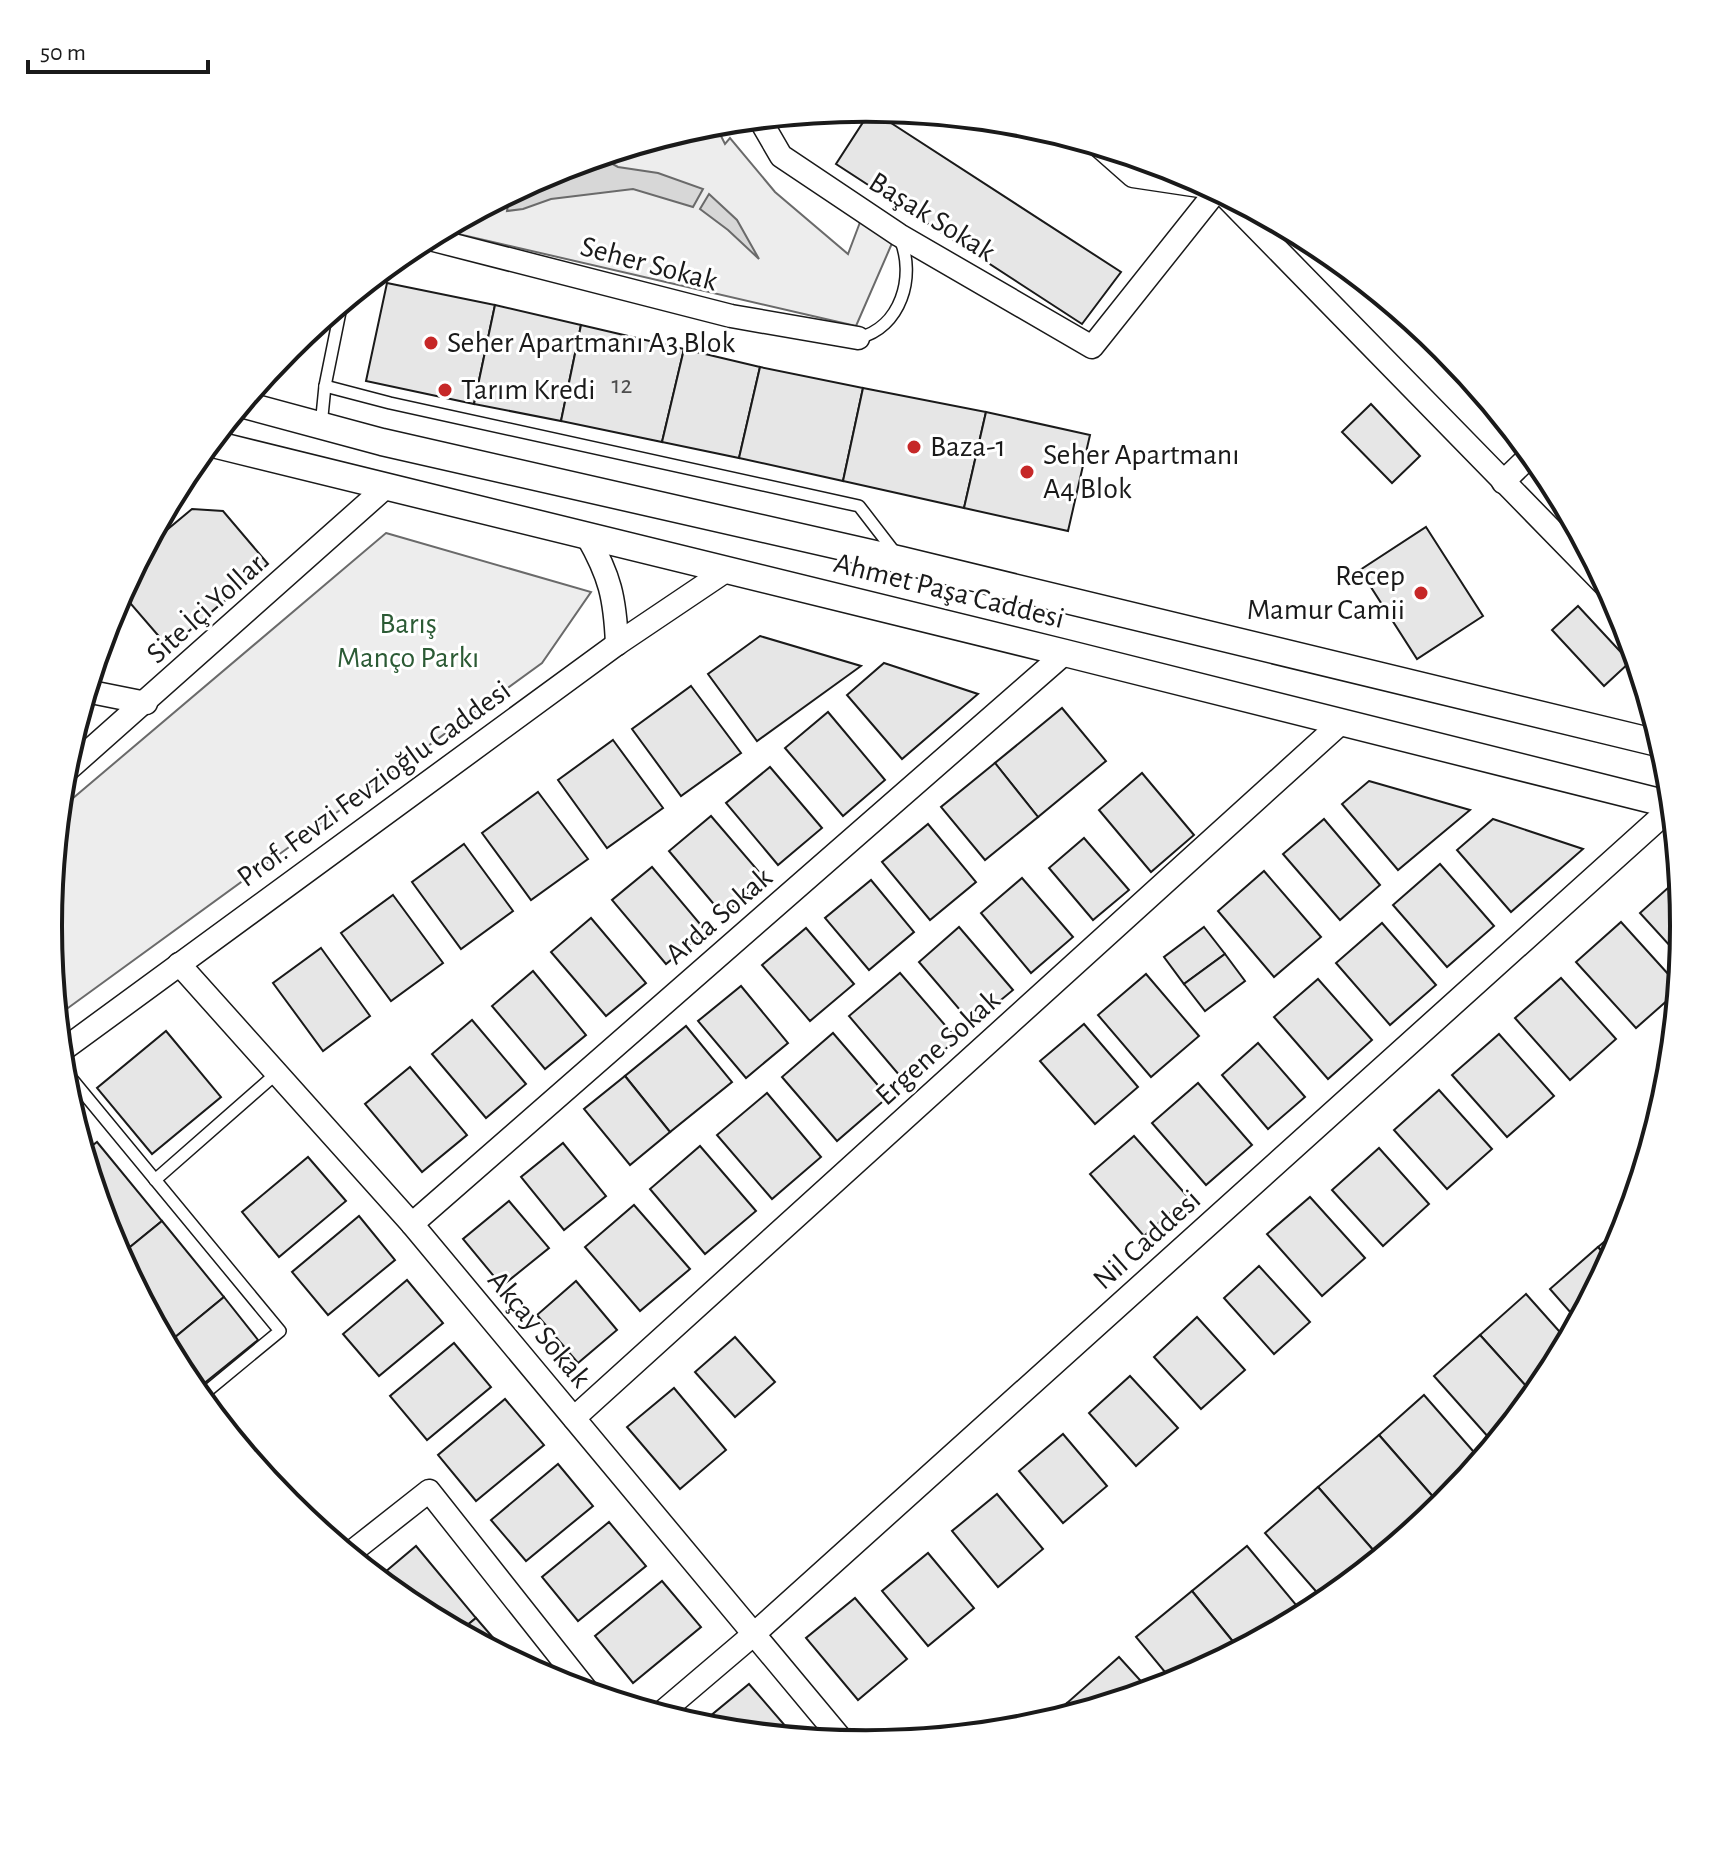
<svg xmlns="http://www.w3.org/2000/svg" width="1732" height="1851" font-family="'Alegreya Sans',sans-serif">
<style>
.green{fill:#ededed;stroke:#6a6a6a;stroke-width:2}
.water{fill:#d7d7d7;stroke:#6a6a6a;stroke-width:2}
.building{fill:#e6e6e6;stroke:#1a1a1a;stroke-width:2}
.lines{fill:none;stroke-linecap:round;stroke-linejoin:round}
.service-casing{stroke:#1a1a1a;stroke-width:14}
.minor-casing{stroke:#1a1a1a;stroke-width:25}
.tertiary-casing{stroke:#1a1a1a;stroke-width:29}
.service{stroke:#fff;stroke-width:11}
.minor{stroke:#fff;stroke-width:22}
.tertiary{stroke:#fff;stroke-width:26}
.poi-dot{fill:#c62828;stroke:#fff;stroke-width:3}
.labels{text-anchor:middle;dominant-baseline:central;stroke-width:6;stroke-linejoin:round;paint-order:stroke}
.number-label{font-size:26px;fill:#4d4d4d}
.street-label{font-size:30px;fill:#1a1a1a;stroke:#fff}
.poi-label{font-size:30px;fill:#1a1a1a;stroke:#fff;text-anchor:start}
.park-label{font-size:30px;fill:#2b5a34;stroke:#fff}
.rim{fill:none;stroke:#1a1a1a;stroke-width:4}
</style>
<rect width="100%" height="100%" fill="#fff"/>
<g class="green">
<path d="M 714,122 L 725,144 L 730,138 L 775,192 L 848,254 L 862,217 L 893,241 L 856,326 L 441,230 L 553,170 Z"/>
<path d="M 386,533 L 591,592 L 542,663 L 57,1016 L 48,925 L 59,810 Z"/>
</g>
<g class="water">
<path d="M 604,154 L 607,161 L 618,167 L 658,173 L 703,189 L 693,207 L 633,189 L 551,199 L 523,209 L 507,211 L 510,193 L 553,170 Z"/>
<path d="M 709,194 L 737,220 L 759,259 L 728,230 L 700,209 Z"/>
</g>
<g class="building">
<path d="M 871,110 L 1121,272 L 1082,324 L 836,164 Z"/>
<path d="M 387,283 L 495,305 L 474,404 L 366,381 Z"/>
<path d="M 1368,285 L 1402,312 L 1396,318 L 1366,286 Z"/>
<path d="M 495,305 L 581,325 L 561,421 L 474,404 Z"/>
<path d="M 1402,312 L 1436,340 L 1426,349 L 1396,318 Z"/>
<path d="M 581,325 L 684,349 L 662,442 L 561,421 Z"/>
<path d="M 1436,340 L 1466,373 L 1457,381 L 1426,349 Z"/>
<path d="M 684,349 L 760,367 L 739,458 L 662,442 Z"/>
<path d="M 760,367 L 863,388 L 843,481 L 739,458 Z"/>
<path d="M 1466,373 L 1493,407 L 1487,413 L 1457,381 Z"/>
<path d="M 863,388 L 986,412 L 964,508 L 843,481 Z"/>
<path d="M 1371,404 L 1420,456 L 1392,483 L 1342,432 Z"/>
<path d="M 1493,407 L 1521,441 L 1517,444 L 1487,413 Z"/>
<path d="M 986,412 L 1090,435 L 1068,531 L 964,508 Z"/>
<path d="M 1541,465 L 1546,471 L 1554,485 L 1538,468 Z"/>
<path d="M 192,509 L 223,511 L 268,564 L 169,648 L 124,596 L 125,585 L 144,549 Z"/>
<path d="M 1426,527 L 1483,616 L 1417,659 L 1360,570 Z"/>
<path d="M 1578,606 L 1630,662 L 1604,686 L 1552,630 Z"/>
<path d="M 760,636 L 861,666 L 757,741 L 708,674 Z"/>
<path d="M 884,663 L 978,694 L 902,759 L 847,695 Z"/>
<path d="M 691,686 L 741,753 L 681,796 L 632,729 Z"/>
<path d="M 1062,708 L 1106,761 L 1038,817 L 995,763 Z"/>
<path d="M 828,712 L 885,780 L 843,816 L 785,748 Z"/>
<path d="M 613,740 L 663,808 L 607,848 L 558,780 Z"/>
<path d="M 995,763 L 1038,817 L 985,860 L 941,807 Z"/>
<path d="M 770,767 L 822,828 L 778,865 L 726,803 Z"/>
<path d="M 1142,773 L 1194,835 L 1151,872 L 1099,810 Z"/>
<path d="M 1369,781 L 1470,810 L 1398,870 L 1342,804 Z"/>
<path d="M 538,792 L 588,859 L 531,900 L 482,833 Z"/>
<path d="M 711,816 L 765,879 L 723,915 L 669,851 Z"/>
<path d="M 1324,819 L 1380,885 L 1340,920 L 1283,854 Z"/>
<path d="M 1493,819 L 1583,849 L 1511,912 L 1457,850 Z"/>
<path d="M 928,824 L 976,882 L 930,920 L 882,862 Z"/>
<path d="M 1084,838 L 1129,890 L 1093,920 L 1049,868 Z"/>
<path d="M 464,844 L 513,911 L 461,949 L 412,882 Z"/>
<path d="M 1440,864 L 1494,926 L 1447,967 L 1393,905 Z"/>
<path d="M 652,867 L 706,931 L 666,964 L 612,900 Z"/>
<path d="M 1264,871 L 1321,937 L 1274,977 L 1218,911 Z"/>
<path d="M 1022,878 L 1073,937 L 1031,973 L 981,913 Z"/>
<path d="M 1679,878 L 1684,926 L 1681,958 L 1640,913 Z"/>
<path d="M 871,880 L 914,932 L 869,970 L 825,918 Z"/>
<path d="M 393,895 L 443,963 L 391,1001 L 341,933 Z"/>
<path d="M 591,918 L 646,983 L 606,1016 L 551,952 Z"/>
<path d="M 1621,922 L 1678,985 L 1678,991 L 1636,1028 L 1576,962 Z"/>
<path d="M 1382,923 L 1436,985 L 1390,1025 L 1336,963 Z"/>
<path d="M 959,927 L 1013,990 L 972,1024 L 919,962 Z"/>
<path d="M 1204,927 L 1225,954 L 1184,984 L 1164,957 Z"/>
<path d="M 806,928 L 854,984 L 810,1021 L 762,965 Z"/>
<path d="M 321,948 L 370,1016 L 323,1051 L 273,983 Z"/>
<path d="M 1225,954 L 1245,981 L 1205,1011 L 1184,984 Z"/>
<path d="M 533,971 L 586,1035 L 545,1069 L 492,1006 Z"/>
<path d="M 900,973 L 957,1039 L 906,1083 L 849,1016 Z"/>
<path d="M 1146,974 L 1199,1036 L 1151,1077 L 1098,1015 Z"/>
<path d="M 1561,978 L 1616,1039 L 1570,1080 L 1515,1018 Z"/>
<path d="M 1318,979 L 1372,1040 L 1328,1079 L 1274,1017 Z"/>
<path d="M 741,986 L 788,1043 L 746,1078 L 698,1021 Z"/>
<path d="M 472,1020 L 526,1084 L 486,1118 L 432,1054 Z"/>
<path d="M 1084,1024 L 1138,1087 L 1095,1124 L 1040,1061 Z"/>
<path d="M 686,1026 L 732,1082 L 670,1132 L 625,1076 Z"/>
<path d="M 166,1031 L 221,1097 L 152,1154 L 97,1088 Z"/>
<path d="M 833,1033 L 888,1097 L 837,1141 L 782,1077 Z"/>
<path d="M 1499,1034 L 1554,1096 L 1507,1137 L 1452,1075 Z"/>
<path d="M 1258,1043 L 1305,1097 L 1268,1129 L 1222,1075 Z"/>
<path d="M 410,1067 L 467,1135 L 422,1172 L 365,1104 Z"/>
<path d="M 625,1076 L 670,1132 L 630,1165 L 584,1109 Z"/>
<path d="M 1198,1083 L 1252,1145 L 1206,1185 L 1152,1123 Z"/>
<path d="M 1439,1090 L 1492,1149 L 1447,1189 L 1394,1130 Z"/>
<path d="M 767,1093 L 821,1157 L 772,1199 L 717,1135 Z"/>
<path d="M 1134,1136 L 1188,1197 L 1144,1236 L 1090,1174 Z"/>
<path d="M 97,1142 L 162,1221 L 119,1256 L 110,1238 L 84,1152 Z"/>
<path d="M 563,1143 L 606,1196 L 564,1230 L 521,1177 Z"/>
<path d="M 700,1146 L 756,1211 L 705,1254 L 650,1189 Z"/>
<path d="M 1379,1148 L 1429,1204 L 1383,1246 L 1332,1190 Z"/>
<path d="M 308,1157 L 346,1201 L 279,1257 L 242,1212 Z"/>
<path d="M 1310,1197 L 1365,1258 L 1322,1296 L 1267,1234 Z"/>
<path d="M 509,1201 L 549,1248 L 502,1286 L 463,1239 Z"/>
<path d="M 634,1205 L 690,1269 L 640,1311 L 585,1247 Z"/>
<path d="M 359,1216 L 395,1260 L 328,1315 L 292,1272 Z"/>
<path d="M 162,1221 L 224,1297 L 168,1343 L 119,1256 Z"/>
<path d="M 1626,1223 L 1622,1239 L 1610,1261 L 1598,1247 Z"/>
<path d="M 1598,1247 L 1610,1261 L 1578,1321 L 1550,1289 Z"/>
<path d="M 1259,1266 L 1310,1322 L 1274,1354 L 1224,1298 Z"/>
<path d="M 407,1280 L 443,1323 L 379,1376 L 343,1334 Z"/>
<path d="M 576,1281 L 617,1330 L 578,1363 L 537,1315 Z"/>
<path d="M 1526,1294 L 1567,1340 L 1546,1380 L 1534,1395 L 1480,1335 Z"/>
<path d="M 224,1297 L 258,1340 L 202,1385 L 168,1343 Z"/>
<path d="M 1197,1317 L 1245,1370 L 1201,1409 L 1154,1357 Z"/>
<path d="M 1480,1335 L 1534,1395 L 1520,1412 L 1490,1439 L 1434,1376 Z"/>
<path d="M 735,1337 L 775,1382 L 735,1417 L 695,1372 Z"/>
<path d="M 454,1343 L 491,1387 L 427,1440 L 390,1396 Z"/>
<path d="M 1130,1376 L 1178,1428 L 1136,1466 L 1089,1413 Z"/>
<path d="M 674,1388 L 726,1450 L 680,1489 L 627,1427 Z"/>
<path d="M 1424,1395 L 1480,1459 L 1435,1499 L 1379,1435 Z"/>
<path d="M 505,1399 L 544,1445 L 476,1501 L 438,1455 Z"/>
<path d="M 1063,1434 L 1107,1486 L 1063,1523 L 1019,1471 Z"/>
<path d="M 1379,1435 L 1435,1499 L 1374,1551 L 1318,1487 Z"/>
<path d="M 558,1464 L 593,1506 L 526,1561 L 491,1520 Z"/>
<path d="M 1318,1487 L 1374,1551 L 1321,1597 L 1265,1533 Z"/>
<path d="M 997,1494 L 1043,1549 L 998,1587 L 952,1531 Z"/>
<path d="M 609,1522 L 646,1566 L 578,1621 L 542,1577 Z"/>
<path d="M 416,1546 L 476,1618 L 460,1631 L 411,1605 L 378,1578 Z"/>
<path d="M 1247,1546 L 1302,1612 L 1290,1622 L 1239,1649 L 1192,1591 Z"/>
<path d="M 928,1553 L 974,1608 L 928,1646 L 882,1591 Z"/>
<path d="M 662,1581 L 701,1627 L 633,1683 L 595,1636 Z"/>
<path d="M 1192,1591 L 1239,1649 L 1174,1683 L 1136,1637 Z"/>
<path d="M 855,1598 L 907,1659 L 858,1700 L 806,1638 Z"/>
<path d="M 476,1618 L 508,1655 L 506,1656 L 460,1631 Z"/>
<path d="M 1119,1657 L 1149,1690 L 1075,1713 L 1067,1703 Z"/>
<path d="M 749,1684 L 794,1736 L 708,1728 L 703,1722 Z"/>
<path d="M 1067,1703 L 1075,1713 L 1046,1722 Z"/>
</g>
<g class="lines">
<defs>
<g id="service">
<path d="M 858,338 C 901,328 916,276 900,239"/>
<path d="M 325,386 L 390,403 L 859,506 L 896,554"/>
<path d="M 321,426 L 325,386 L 342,302"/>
<path d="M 62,1067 L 280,1331 L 200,1397"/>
<path d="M 155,1180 L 277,1073"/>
</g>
<g id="minor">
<path d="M 759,118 L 781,156 L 899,235 L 1092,347 L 1217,190"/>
<path d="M 1099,146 L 1133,176 L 1213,188"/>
<path d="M 1222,193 L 1610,590"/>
<path d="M 426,238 L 731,316 L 858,338"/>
<path d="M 1503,482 L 1532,454"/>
<path d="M 587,536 C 610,576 615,598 617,644"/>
<path d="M 86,691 L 146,703"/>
<path d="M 63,774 L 387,486"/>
<path d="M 179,964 L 412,1224 L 843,1741"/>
<path d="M 60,1052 L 617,644 L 727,570"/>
<path d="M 412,1224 L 1065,653"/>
<path d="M 574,1418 L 1342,722"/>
<path d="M 349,1554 L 429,1491 L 588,1692"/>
<path d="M 660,1714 L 754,1634 L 1672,807"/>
</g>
<g id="tertiary">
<path d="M 241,404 L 382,442 L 901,560 L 1662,744"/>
<path d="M 209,443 L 1065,653 L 1672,805"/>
</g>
</defs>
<use href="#service" class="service-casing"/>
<use href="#minor" class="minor-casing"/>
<use href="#tertiary" class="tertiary-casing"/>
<use href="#service" class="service"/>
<use href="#minor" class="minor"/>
<use href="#tertiary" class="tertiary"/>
</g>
<g class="poi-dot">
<circle cx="431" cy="343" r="8"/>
<circle cx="445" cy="390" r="8"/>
<circle cx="914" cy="447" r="8"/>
<circle cx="1027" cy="472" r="8"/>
<circle cx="1421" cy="593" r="8"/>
</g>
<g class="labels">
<g class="number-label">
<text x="622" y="385">12</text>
</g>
<g class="street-label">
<text transform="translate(932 217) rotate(32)">Başak Sokak</text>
<text transform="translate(649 264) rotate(15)">Seher Sokak</text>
<text transform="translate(949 591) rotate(14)">Ahmet Paşa Caddesi</text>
<text transform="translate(206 609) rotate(-42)">Site İçi Yollar</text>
<text transform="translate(374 784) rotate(-36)">Prof. Fevzi Fevzioğlu Caddesi</text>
<text transform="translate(719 916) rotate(-41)">Arda Sokak</text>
<text transform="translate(938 1048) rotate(-42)">Ergene Sokak</text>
<text transform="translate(1147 1240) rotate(-42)">Nil Caddesi</text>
<text transform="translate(539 1329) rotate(50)">Akçay Sokak</text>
</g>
<g class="poi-label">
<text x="447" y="343">Seher Apartmanı A3 Blok</text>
<text x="461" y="390">Tarım Kredi</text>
<text x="930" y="447">Baza-1</text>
<text x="1043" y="455">Seher Apartmanı<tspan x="1043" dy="34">A4 Blok</tspan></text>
<text x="1405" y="576" text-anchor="end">Recep<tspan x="1405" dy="34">Mamur Camii</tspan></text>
</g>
<g class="park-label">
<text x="408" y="624">Barış<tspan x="408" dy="34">Manço Parkı</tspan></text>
</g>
</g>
<path d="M0 0H1732V1851H0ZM62 926a804 804 0 1 1 1608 0a804 804 0 1 1-1608 0Z" fill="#fff" fill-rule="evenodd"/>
<path class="rim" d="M62 926a804 804 0 1 1 1608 0a804 804 0 1 1-1608 0Z"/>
<path d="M28 60v12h180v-12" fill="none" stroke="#1a1a1a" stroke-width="4"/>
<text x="40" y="60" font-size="24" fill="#1a1a1a" stroke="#ffffff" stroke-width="6" paint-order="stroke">50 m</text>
</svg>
